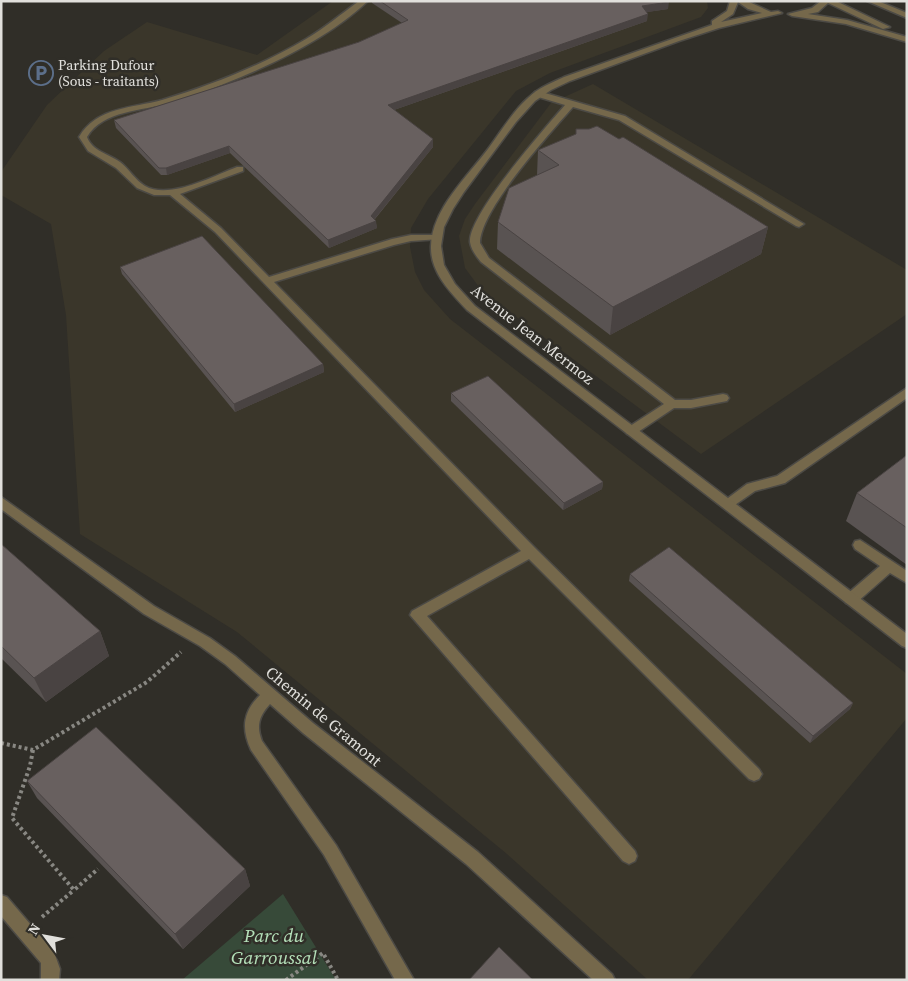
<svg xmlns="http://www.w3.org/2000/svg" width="908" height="981" font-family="'Source Serif 4',serif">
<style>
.built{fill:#3a362a}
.green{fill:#374a39}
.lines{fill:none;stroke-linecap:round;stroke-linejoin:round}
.service-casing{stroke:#4c4a45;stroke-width:3}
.minor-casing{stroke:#4c4a45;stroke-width:3}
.path{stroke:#888782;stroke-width:4;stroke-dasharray:3 3;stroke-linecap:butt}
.service{fill:#75684b;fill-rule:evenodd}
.minor{fill:#75684b;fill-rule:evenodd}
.wall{fill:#595352}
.shaded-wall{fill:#494342}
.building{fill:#68605f;stroke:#494342}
.labels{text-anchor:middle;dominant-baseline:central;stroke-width:5;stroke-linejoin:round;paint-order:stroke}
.far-poi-label{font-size:14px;fill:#e1e0dc;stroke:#302e28;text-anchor:start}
.street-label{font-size:16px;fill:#e1e0dc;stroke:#302e28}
.near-park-label{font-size:19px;font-style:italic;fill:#b4e0b9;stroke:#302e28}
</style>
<rect width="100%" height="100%" fill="#302e28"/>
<g class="built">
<path d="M 333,1 L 707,1 L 708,8 L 701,17 L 550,73 L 516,91 L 428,199 L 411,228 L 410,247 L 415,272 L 424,290 L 450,319 L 907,674 L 907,718 L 688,980 L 648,980 L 507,854 L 237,632 L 80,534 L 66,315 L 51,224 L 1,195 L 1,172 L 47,105 L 104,51 L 147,22 L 257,55 Z"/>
<path d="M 593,84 L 907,270 L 907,314 L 701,454 L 499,304 L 479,287 L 465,268 L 459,236 L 465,219 L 475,204 L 551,103 Z"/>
</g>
<path class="green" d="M 283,894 L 336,980 L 182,980 Z"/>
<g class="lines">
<defs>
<g id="service">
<path d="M 359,1 L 368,1 C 333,34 284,59 241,77 C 217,87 194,96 169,103 C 143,111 103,110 87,137 C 92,151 109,154 120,162 C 129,169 135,180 145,186 C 169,200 213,176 237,167 L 243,167 L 243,171 L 180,194 L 221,228 L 269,277 L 392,239 L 411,235 L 440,235 L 440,239 L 411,241 L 394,245 L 274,282 L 535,548 L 759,769 L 762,774 L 759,779 L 754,781 L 749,779 L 529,559 L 427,616 L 635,851 L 637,856 L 635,861 L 629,864 L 623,861 L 410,615 L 412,611 L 521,551 L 215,232 L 170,195 L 154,195 L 137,188 L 116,168 L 88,151 L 79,137 C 96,107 133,108 162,100 C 212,85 262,65 306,39 C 325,28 341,14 359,1 Z"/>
<path d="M 867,1 L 878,1 L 907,13 L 907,18 Z"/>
<path d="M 538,91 L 625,116 L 804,224 L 799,227 L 796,226 L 619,120 L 573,107 C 550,133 480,210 480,243 L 489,258 L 675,400 L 691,400 L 723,394 L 727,395 L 729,398 L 727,401 L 691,408 L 674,408 L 635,434 L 627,434 L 625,431 L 627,428 L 664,404 L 481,262 C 477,257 471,250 470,242 C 468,215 545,128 565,105 L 535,96 L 535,92 Z"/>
<path d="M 907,388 L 907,398 L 785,483 L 755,491 L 732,507 L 724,507 L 722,504 L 724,501 L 747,484 L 777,476 Z"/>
<path d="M 860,540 L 907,571 L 907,583 L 890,573 L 856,603 L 851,604 L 846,603 L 844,599 L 846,595 L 880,566 L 855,549 L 853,545 L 855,541 Z"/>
</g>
<g id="minor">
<path d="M 730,1 L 747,1 L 771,12 L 778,11 L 782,13 L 719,28 L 679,41 L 570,81 L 551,90 L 535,101 L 516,122 L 464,192 L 453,209 L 444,227 L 441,246 L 444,265 L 455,284 L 475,306 L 907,634 L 907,648 L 902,646 L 467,310 C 450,292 430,272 431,246 C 432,209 467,177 488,149 C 501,132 512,112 528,98 C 538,88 551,83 564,77 L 712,25 L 712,21 L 727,11 ZM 738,2 L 748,9 L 762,13 L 721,22 L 733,14 Z"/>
<path d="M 821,1 L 836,1 L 890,27 L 883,29 L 828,3 L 818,12 L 808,14 L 847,20 L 907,37 L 907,42 L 846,24 L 792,16 L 788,14 L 812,8 Z"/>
<path d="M 1,497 L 154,606 L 210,638 L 235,656 L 313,723 L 478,852 L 612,974 L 615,980 L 593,980 L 466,864 L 303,733 L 270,704 C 259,716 256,726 262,741 L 336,845 L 414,980 L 395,980 L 324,855 L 251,750 C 241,728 243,712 260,695 L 225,664 L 200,646 L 144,614 L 1,509 Z"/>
<path d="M 1,895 L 7,897 L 54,952 L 60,969 L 59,980 L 41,980 L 41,963 L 1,916 Z"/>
</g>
</defs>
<use href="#service" class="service-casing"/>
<use href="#minor" class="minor-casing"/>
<g class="path">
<path d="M 1,743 L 33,750 L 147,682 L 181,652"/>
<path d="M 33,750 L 30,766 L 12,818 L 74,890 L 98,869"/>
<path d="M 42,917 L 74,890"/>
<path d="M 286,980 L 323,953 L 338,980"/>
</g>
<use href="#service" class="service"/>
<use href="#minor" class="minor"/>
</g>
<g class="wall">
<path d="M 372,1 L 668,1 L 668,9 L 647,12 L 647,21 L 394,110 L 433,147 L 375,219 L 377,228 L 329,248 L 230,153 L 167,175 L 161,175 L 116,128 L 114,120 L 359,42 L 402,23 L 372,3 Z"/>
<path d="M 576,129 L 619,139 L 768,227 L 761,254 L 610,335 L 497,249 L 498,222 L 537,175 L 538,150 L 576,135 Z"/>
<path d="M 120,267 L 323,364 L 324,372 L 235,412 L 122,274 Z"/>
<path d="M 451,393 L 603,482 L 602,489 L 563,510 L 451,401 Z"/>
<path d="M 907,455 L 907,565 L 846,521 L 857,493 Z"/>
<path d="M 1,544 L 100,631 L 109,656 L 46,702 L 1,658 Z"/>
<path d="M 630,574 L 853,703 L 850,709 L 810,743 L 629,581 Z"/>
<path d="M 27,781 L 245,869 L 250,886 L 183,949 L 37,798 Z"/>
</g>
<g class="shaded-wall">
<path d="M 669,2 L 668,9 L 641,13 L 642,6 Z"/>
<path d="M 648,14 L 647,21 L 388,112 L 388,105 Z"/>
<path d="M 433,139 L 433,147 L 372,222 L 376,221 L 377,228 L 329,248 L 328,240 Z"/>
<path d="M 229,146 L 230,153 L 167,175 L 166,168 Z"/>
<path d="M 768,227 L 761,254 L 610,335 L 613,307 Z"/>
<path d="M 323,364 L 324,372 L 235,412 L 234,404 Z"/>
<path d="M 603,482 L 602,489 L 563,510 L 564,503 Z"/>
<path d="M 100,631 L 109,656 L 46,702 L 34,678 Z"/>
<path d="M 853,703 L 850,709 L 810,743 L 813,736 Z"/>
<path d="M 245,869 L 250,886 L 183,949 L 175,934 Z"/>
</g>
<g class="building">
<path d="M 380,1 L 668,1 L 669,2 L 642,6 L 648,14 L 388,105 L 433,139 L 371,216 L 376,221 L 328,240 L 229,146 L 166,168 L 159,168 L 114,120 L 359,42 L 408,20 Z"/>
<path d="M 597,126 L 619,139 L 623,137 L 768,227 L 613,307 L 498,222 L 509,188 L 559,165 L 538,150 L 576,134 L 576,129 L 589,129 Z"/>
<path d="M 202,236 L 323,364 L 234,404 L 120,267 Z"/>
<path d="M 488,376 L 603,482 L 564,503 L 451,393 Z"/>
<path d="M 907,455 L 907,528 L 857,493 Z"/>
<path d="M 1,544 L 100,631 L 34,678 L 1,646 Z"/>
<path d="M 669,547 L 853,703 L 813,736 L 630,574 Z"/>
<path d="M 96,727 L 245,869 L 175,934 L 27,781 Z"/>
<path d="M 499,947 L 533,980 L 469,980 Z"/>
</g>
<defs>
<symbol id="parking-ring" viewBox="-11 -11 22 22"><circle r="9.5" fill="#302e28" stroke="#5c6f8a" stroke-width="1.5"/><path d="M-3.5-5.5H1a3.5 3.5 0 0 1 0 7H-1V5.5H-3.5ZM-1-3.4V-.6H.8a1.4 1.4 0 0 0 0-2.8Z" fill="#5c6f8a"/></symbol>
</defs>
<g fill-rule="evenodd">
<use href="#parking-ring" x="27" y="59" width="28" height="28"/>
</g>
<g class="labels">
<g class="far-poi-label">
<text x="58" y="65">Parking Dufour<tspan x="58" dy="16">(Sous - traitants)</tspan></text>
</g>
<g class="street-label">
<text transform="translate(533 334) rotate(38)">Avenue Jean Mermoz</text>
<text transform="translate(324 716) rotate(40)">Chemin de Gramont</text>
</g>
<g class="near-park-label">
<text x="274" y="935">Parc du<tspan x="274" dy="22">Garroussal</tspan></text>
</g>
</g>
<rect width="908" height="981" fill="none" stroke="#e1e0dc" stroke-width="5"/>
<g transform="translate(45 936) rotate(302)" stroke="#302e28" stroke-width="4" paint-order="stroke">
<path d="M0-4L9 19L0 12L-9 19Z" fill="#e1e0dc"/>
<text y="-8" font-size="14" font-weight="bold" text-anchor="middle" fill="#e1e0dc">N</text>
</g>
</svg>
